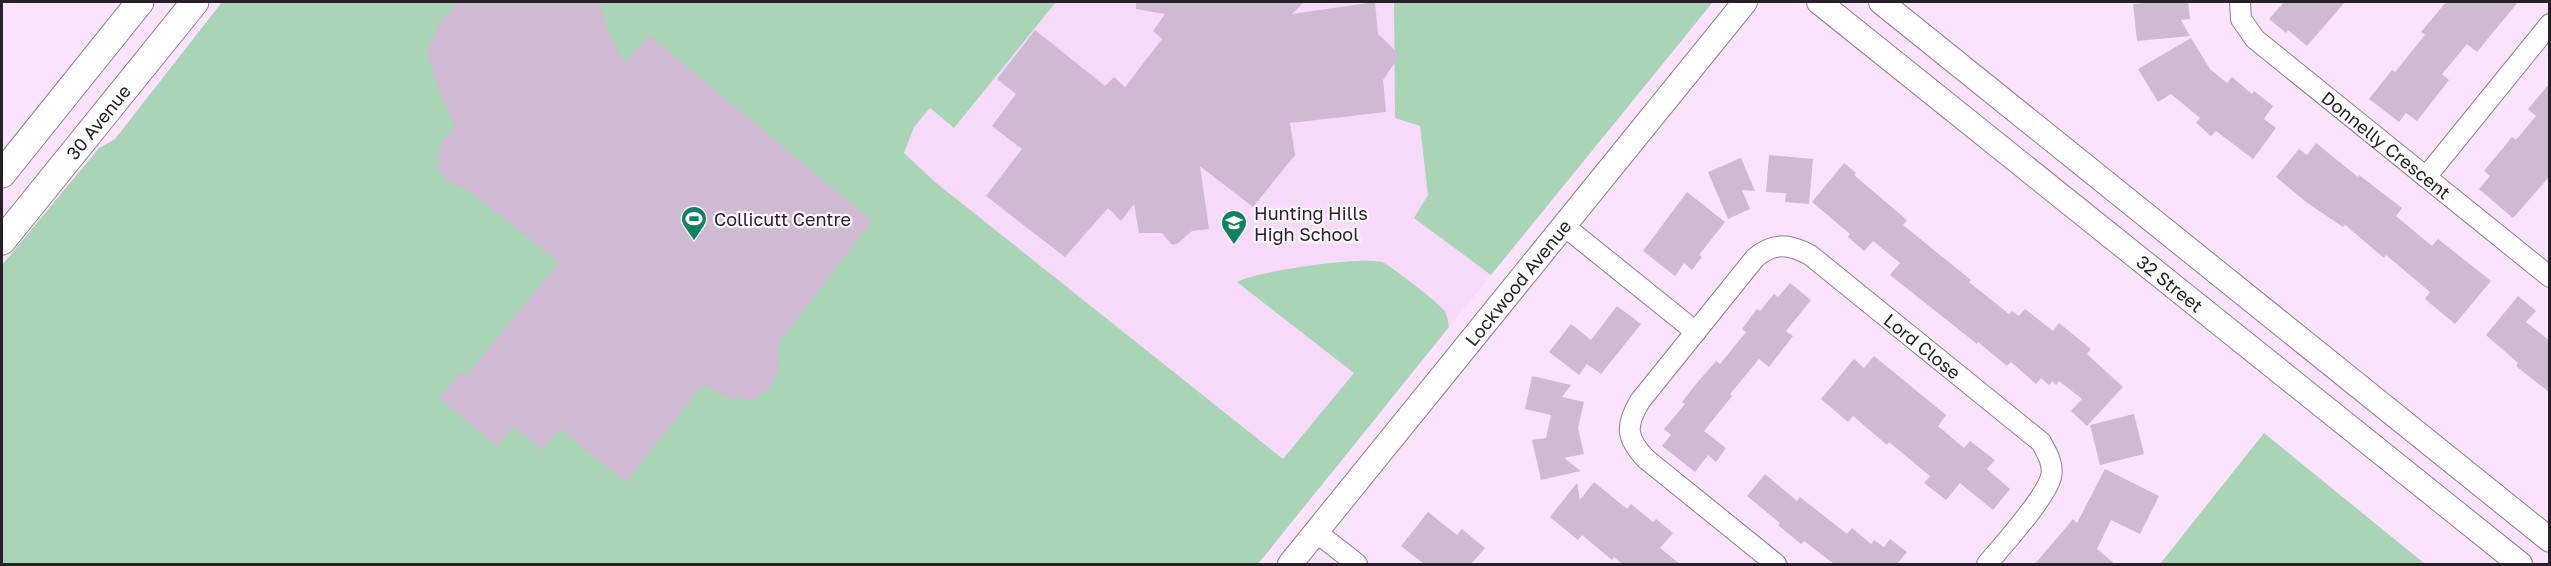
<svg xmlns="http://www.w3.org/2000/svg" width="2551" height="566" font-family="'Golos Text',sans-serif">
<style>
.built{fill:#f7d9fa}
.park{fill:#a9d4b5}
.building{fill:#d0b9d3}
.lines{fill:none;stroke-linecap:round;stroke-linejoin:round}
.minor-casing{stroke:#917c94;stroke-width:22}
.tertiary-casing{stroke:#917c94;stroke-width:26}
.secondary-casing{stroke:#917c94;stroke-width:29}
.minor{stroke:#fff;stroke-width:20}
.tertiary{stroke:#fff;stroke-width:24}
.secondary{stroke:#fff;stroke-width:27}
.labels{text-anchor:middle;dominant-baseline:central;stroke-width:4.5;stroke-linejoin:round;paint-order:stroke}
.street-label{font-size:18px;fill:#282029;stroke:#fcf7fd}
.poi-label{font-size:18px;fill:#282029;stroke:#fcf7fd;text-anchor:start}
</style>
<rect width="100%" height="100%" fill="#fbe3fd"/>
<path class="built" d="M 1056,2 L 1394,2 L 1395,118 L 1420,126 L 1428,195 L 1414,218 L 1491,275 L 1320,488 L 1136,344 L 935,182 L 904,153 L 914,127 L 929,108 L 954,128 Z"/>
<g class="park">
<path d="M 222,2 L 1056,2 L 954,128 L 930,108 L 914,127 L 904,153 L 935,182 L 1283,459 L 1354,373 L 1237,282 C 1257,271 1360,256 1382,262 C 1390,265 1437,302 1444,310 C 1447,314 1448,322 1449,327 L 1258,564 L 2,564 L 2,265 L 99,148 L 115,139 Z"/>
<path d="M 1394,2 L 1713,2 L 1491,275 L 1414,218 L 1428,195 L 1420,126 L 1395,118 Z"/>
<path d="M 2264,433 L 2425,564 L 2160,564 Z"/>
</g>
<g class="building">
<path d="M 459,2 L 599,2 L 610,36 L 625,63 L 649,35 L 872,221 L 777,345 L 779,368 L 771,387 L 752,400 L 726,397 L 703,384 L 626,482 L 560,429 L 542,449 L 513,426 L 497,446 L 439,398 L 460,372 L 466,376 L 559,262 L 468,190 L 453,185 L 438,170 L 439,146 L 455,126 L 437,86 L 427,52 L 439,24 Z"/>
<path d="M 1136,2 L 1304,2 L 1292,14 L 1375,2 L 1378,34 L 1400,55 L 1383,80 L 1386,112 L 1290,123 L 1295,155 L 1253,207 L 1200,166 L 1209,229 L 1192,231 L 1178,243 L 1172,245 L 1162,233 L 1139,233 L 1134,204 L 1121,221 L 1108,208 L 1065,257 L 986,196 L 1022,149 L 992,126 L 1016,94 L 997,79 L 1035,30 L 1105,86 L 1114,77 L 1125,87 L 1162,39 L 1153,31 L 1165,14 L 1136,9 Z"/>
<path d="M 2156,2 L 2188,2 L 2190,19 L 2181,20 L 2190,36 L 2137,41 L 2133,4 Z"/>
<path d="M 2284,2 L 2345,2 L 2307,46 L 2288,30 L 2286,33 L 2269,19 Z"/>
<path d="M 2446,2 L 2518,2 L 2477,52 L 2467,44 L 2442,74 L 2449,80 L 2417,121 L 2406,113 L 2399,122 L 2369,99 L 2392,70 L 2395,72 L 2425,35 L 2421,32 Z"/>
<path d="M 2191,38 L 2210,69 L 2227,83 L 2232,77 L 2252,94 L 2254,91 L 2273,106 L 2264,119 L 2276,128 L 2253,159 L 2216,131 L 2211,136 L 2196,123 L 2200,118 L 2171,94 L 2158,102 L 2138,69 Z"/>
<path d="M 2550,83 L 2550,176 L 2513,218 L 2479,189 L 2490,176 L 2484,171 L 2512,137 L 2516,140 L 2536,116 L 2528,109 Z"/>
<path d="M 2316,143 L 2358,177 L 2359,175 L 2402,208 L 2396,216 L 2432,246 L 2438,239 L 2491,281 L 2455,324 L 2425,299 L 2430,292 L 2386,255 L 2384,258 L 2345,225 L 2343,227 L 2306,202 L 2276,177 L 2299,149 L 2307,155 Z"/>
<path d="M 1769,155 L 1813,159 L 1809,204 L 1785,202 L 1786,193 L 1766,192 Z"/>
<path d="M 1741,158 L 1755,191 L 1742,190 L 1750,209 L 1728,219 L 1708,172 Z"/>
<path d="M 1844,163 L 1856,173 L 1854,175 L 1907,220 L 1903,225 L 1971,280 L 1969,282 L 2009,314 L 2012,311 L 2019,316 L 2025,309 L 2053,331 L 2059,323 L 2091,349 L 2087,354 L 2123,387 L 2087,426 L 2071,411 L 2082,399 L 2059,381 L 2056,385 L 2052,381 L 2049,385 L 2041,378 L 2036,384 L 2011,362 L 2007,366 L 1978,342 L 1977,344 L 1890,275 L 1900,263 L 1873,241 L 1864,251 L 1848,237 L 1850,234 L 1812,202 Z"/>
<path d="M 1687,192 L 1725,222 L 1699,255 L 1702,257 L 1692,270 L 1684,263 L 1675,276 L 1643,251 Z"/>
<path d="M 1790,283 L 1811,300 L 1786,331 L 1793,336 L 1769,367 L 1759,359 L 1730,394 L 1732,396 L 1704,431 L 1726,448 L 1716,462 L 1708,455 L 1695,472 L 1662,446 L 1671,435 L 1664,429 L 1685,404 L 1682,402 L 1696,384 L 1716,361 L 1720,364 L 1746,332 L 1742,329 L 1757,309 L 1760,311 L 1774,294 L 1778,297 Z"/>
<path d="M 2518,296 L 2536,311 L 2526,322 L 2550,341 L 2550,393 L 2516,366 L 2518,363 L 2486,335 Z"/>
<path d="M 1617,306 L 1641,324 L 1601,374 L 1587,364 L 1579,375 L 1549,352 L 1571,324 L 1591,340 Z"/>
<path d="M 1874,356 L 1946,415 L 1938,426 L 1964,448 L 1970,441 L 1995,460 L 1987,469 L 2010,489 L 1993,510 L 1960,483 L 1946,500 L 1924,483 L 1930,476 L 1889,442 L 1887,445 L 1853,416 L 1848,422 L 1821,399 L 1854,359 L 1864,368 Z"/>
<path d="M 1532,376 L 1571,385 L 1562,397 L 1584,402 L 1578,428 L 1584,454 L 1564,458 L 1581,471 L 1541,480 L 1532,440 L 1546,438 L 1551,415 L 1525,409 Z"/>
<path d="M 2134,414 L 2144,454 L 2100,465 L 2090,425 Z"/>
<path d="M 2105,469 L 2159,496 L 2140,534 L 2111,520 L 2097,549 L 2115,564 L 2035,564 L 2073,519 L 2077,523 Z"/>
<path d="M 1765,474 L 1797,501 L 1800,497 L 1847,534 L 1852,528 L 1871,544 L 1874,540 L 1884,547 L 1890,539 L 1907,552 L 1897,564 L 1834,564 L 1804,541 L 1801,544 L 1778,525 L 1780,523 L 1747,496 Z"/>
<path d="M 1594,482 L 1627,509 L 1631,504 L 1653,522 L 1656,519 L 1673,533 L 1660,548 L 1680,564 L 1622,564 L 1614,557 L 1612,560 L 1582,535 L 1578,540 L 1550,517 L 1577,483 L 1580,500 Z"/>
<path d="M 1428,512 L 1457,535 L 1462,529 L 1485,548 L 1471,564 L 1424,564 L 1401,546 Z"/>
</g>
<g class="lines">
<defs>
<g id="minor">
<path id="s1" d="M 2240,2 L 2241,19 L 2255,39 L 2550,277"/>
<path d="M 2426,177 L 2550,24"/>
<path d="M 1563,225 L 1696,332"/>
<path d="M 1316,532 L 1357,564"/>
<path id="s2" d="M 1776,564 L 1646,459 C 1626,438 1625,426 1640,401 L 1755,258 C 1773,242 1789,244 1810,255 L 2041,442 C 2047,453 2054,464 2051,477 C 2045,499 2003,545 1987,564"/>
</g>
<g id="tertiary">
<path id="s3" d="M 1819,2 L 2520,564"/>
<path d="M 1881,2 L 2550,540"/>
<path id="s4" d="M 1290,564 L 1745,2"/>
</g>
<g id="secondary">
<path d="M 2,174 L 140,2"/>
<path id="s5" d="M 2,241 L 195,2"/>
</g>
</defs>
<use href="#minor" class="minor-casing"/>
<use href="#tertiary" class="tertiary-casing"/>
<use href="#secondary" class="secondary-casing"/>
<use href="#minor" class="minor"/>
<use href="#tertiary" class="tertiary"/>
<use href="#secondary" class="secondary"/>
</g>
<defs>
<symbol id="stadium-pin" viewBox="-11 -11 22 30"><path d="M0 17L-7.5 6A9.5 9.5 0 1 1 7.5 6Z" fill="#108260" stroke="#fcf7fd"/><path d="M0-5a6.5 5 0 1 0 0 10a6.5 5 0 1 0 0-10ZM-3.5-1.8h7v3.6h-7Z" fill="#fff"/></symbol>
<symbol id="school-pin" viewBox="-11 -11 22 30"><path d="M0 17L-7.5 6A9.5 9.5 0 1 1 7.5 6Z" fill="#108260" stroke="#fcf7fd"/><path d="M0-5L7-2L0 1L-7-2ZM-4 1L0 2.5L4 1V4Q0 6-4 4Z" fill="#fff"/></symbol>
</defs>
<g fill-rule="evenodd">
<use href="#stadium-pin" x="679" y="204" width="30" height="40"/>
<use href="#school-pin" x="1219" y="208" width="30" height="40"/>
</g>
<g class="labels">
<g class="street-label">
<text stroke="none"><textPath href="#s5" startOffset="153">30 Avenue</textPath></text>
<text stroke="none"><textPath href="#s1" startOffset="210">Donnelly Crescent</textPath></text>
<text stroke="none"><textPath href="#s4" startOffset="362">Lockwood Avenue</textPath></text>
<text stroke="none"><textPath href="#s3" startOffset="450">32 Street</textPath></text>
<text stroke="none"><textPath href="#s2" startOffset="620">Lord Close</textPath></text>
</g>
<g class="poi-label">
<text x="1254" y="213">Hunting Hills<tspan x="1254" dy="21">High School</tspan></text>
<text x="714" y="219">Collicutt Centre</text>
</g>
</g>
<rect width="2551" height="566" fill="none" stroke="#282029" stroke-width="6"/>
</svg>
